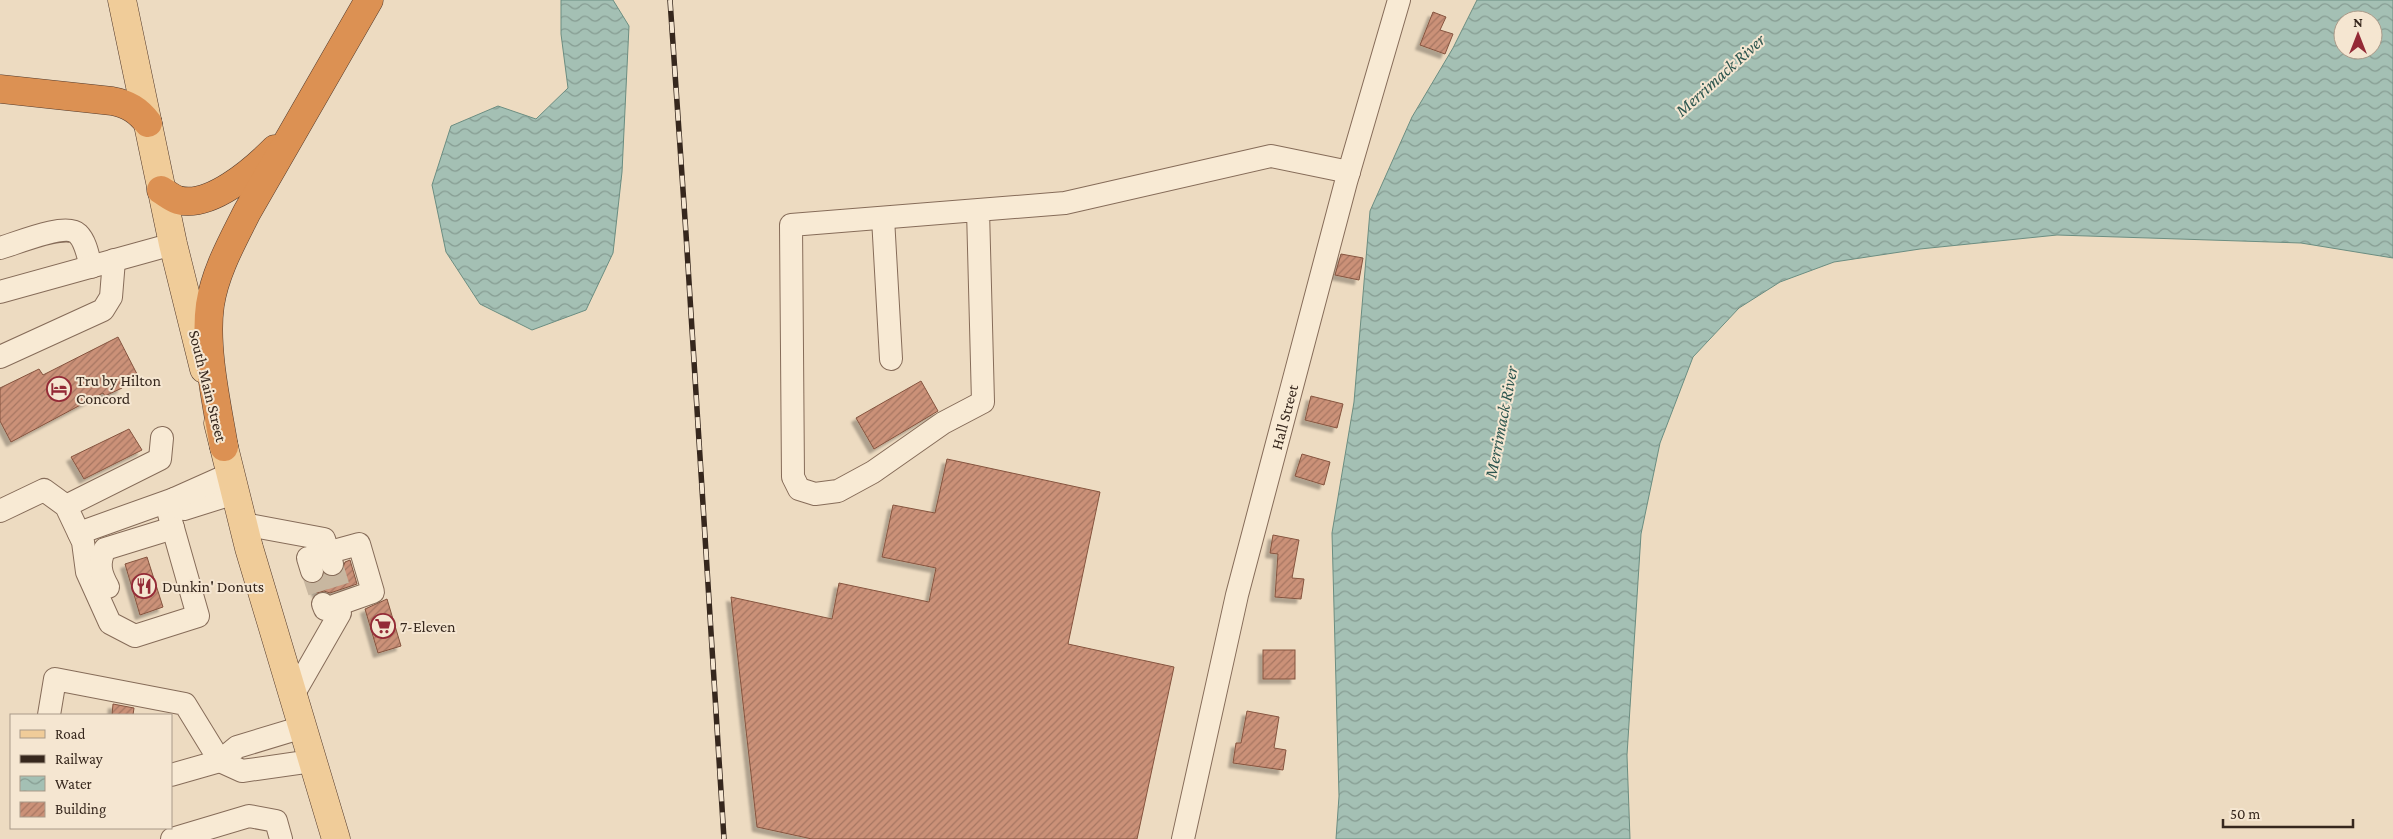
<svg xmlns="http://www.w3.org/2000/svg" width="2393" height="839" font-family="'Crimson Pro',serif">
<style>
.water{fill:url(#water-waves);stroke:#6b8d81;fill-rule:evenodd}
.building{fill:url(#building-hatch);stroke:#85543f;filter:url(#shadow)}
.lines{fill:none;stroke-linecap:round;stroke-linejoin:round}
.minor-tunnel{stroke:#c8b7a0;stroke-width:22;stroke-dasharray:22 11;stroke-linecap:butt}
.minor-casing{stroke:#866c59;stroke-width:24}
.major-casing{stroke:#543b2d;stroke-width:29}
.highway-casing{stroke:#543b2d;stroke-width:29}
.minor{stroke:#f8ead4;stroke-width:22}
.major{stroke:#f0cc99;stroke-width:28}
.highway{stroke:#dc9153;stroke-width:28}
.rail-casing{stroke:#36271d;stroke-width:5.5}
.rail{stroke:#f5e6d1;stroke-width:4;stroke-dasharray:11;stroke-linecap:butt}
.labels{text-anchor:middle;dominant-baseline:central;stroke-width:4;stroke-linejoin:round;paint-order:stroke}
.poi-label{font-size:16px;fill:#36271d;stroke:#f5e6d1;text-anchor:start}
.street-label{font-size:16px;fill:#36271d;stroke:#f5e6d1}
.water-label{font-size:18px;font-style:italic;fill:#2d564f;stroke:#f5e6d1}
</style>
<defs>
<pattern id="water-waves" width="16" height="10" patternUnits="userSpaceOnUse" patternTransform="scale(1.25)"><rect width="16" height="10" fill="#a4c0b4"/><path d="M0 5q4-4 8 0t8 0" fill="none" stroke="#869c92"/></pattern>
<pattern id="building-hatch" width="6" height="6" patternUnits="userSpaceOnUse" patternTransform="scale(1.25)"><rect width="6" height="6" fill="#cb9178"/><path d="M-1 1l2-2M0 6l6-6M5 7l2-2" fill="none" stroke="#a67662"/></pattern>
<filter id="shadow"><feDropShadow dx="-4.5" dy="4.5" stdDeviation="1" flood-color="#0004"/></filter>
</defs>
<rect width="100%" height="100%" fill="#eddbc1"/>
<g class="water">
<path d="M 561,0 L 613,0 L 629,26 L 622,172 L 613,253 L 586,310 L 532,330 L 480,304 L 446,252 L 432,185 L 451,126 L 498,106 L 536,119 L 568,88 L 561,34 Z"/>
<path d="M 1477,0 L 2393,0 L 2393,258 L 2301,243 L 2057,235 L 1920,249 L 1834,262 L 1780,282 L 1739,308 L 1693,357 L 1660,443 L 1641,534 L 1627,755 L 1630,839 L 1336,839 L 1339,796 L 1332,533 L 1354,402 L 1370,211 L 1412,117 L 1453,48 ZM 2343,20 L 2373,20 L 2373,50 L 2343,50 Z"/>
</g>
<g class="building">
<path d="M 1433,12 L 1446,17 L 1440,30 L 1453,34 L 1445,54 L 1420,45 Z"/>
<path d="M 1341,254 L 1363,258 L 1359,280 L 1335,275 Z"/>
<path d="M 118,337 L 138,376 L 121,385 L 122,388 L 105,396 L 103,393 L 11,442 L 0,421 L 0,388 L 39,369 L 43,375 Z"/>
<path d="M 921,381 L 938,411 L 874,449 L 856,418 Z"/>
<path d="M 1311,396 L 1343,404 L 1337,428 L 1305,420 Z"/>
<path d="M 129,429 L 142,450 L 84,479 L 71,457 Z"/>
<path d="M 1302,454 L 1330,462 L 1324,485 L 1295,476 Z"/>
<path d="M 947,459 L 1100,492 L 1068,644 L 1174,667 L 1137,839 L 812,839 L 757,827 L 731,597 L 832,619 L 839,583 L 929,602 L 936,568 L 882,557 L 893,505 L 935,513 Z"/>
<path d="M 1273,535 L 1299,540 L 1292,578 L 1304,579 L 1301,599 L 1275,597 L 1278,554 L 1270,553 Z"/>
<path d="M 147,557 L 163,607 L 140,615 L 125,564 Z"/>
<path d="M 350,560 L 357,584 L 330,593 L 324,591 L 317,593 L 314,584 L 321,580 L 325,574 L 336,577 L 341,573 L 345,562 Z"/>
<path d="M 387,599 L 401,646 L 378,653 L 365,609 Z"/>
<rect x="1263" y="650" width="32" height="29"/>
<path d="M 113,704 L 134,708 L 133,715 L 112,715 Z"/>
<path d="M 1247,711 L 1279,717 L 1274,748 L 1286,750 L 1283,770 L 1233,763 L 1236,743 L 1241,743 Z"/>
</g>
<g class="lines">
<g class="minor-tunnel">
<path d="M 332,565 L 342,598"/>
<path d="M 312,571 L 323,604"/>
</g>
<defs>
<g id="minor">
<path d="M 978,210 L 983,402 L 943,423 L 873,472 L 838,491 L 815,494 L 799,489 L 793,477 L 791,225 L 1065,203 L 1271,156 L 1349,172"/>
<path d="M 883,218 L 891,359"/>
<path d="M 0,248 C 15,244 66,222 78,234 C 86,242 88,256 91,267"/>
<path d="M 0,292 L 173,244"/>
<path d="M 0,357 L 103,310 L 111,297 L 114,260"/>
<path d="M 66,506 L 160,459 L 162,438"/>
<path d="M 184,509 L 235,493"/>
<path d="M 0,511 L 44,490 L 66,506 L 83,542 L 87,572 L 110,623 L 135,636 L 198,616 L 169,514 L 174,499"/>
<path d="M 243,524 L 324,539 L 332,564"/>
<path d="M 79,533 L 174,499 L 230,474"/>
<path d="M 312,571 L 308,558 L 359,544 L 373,592 L 325,609 L 323,604"/>
<path d="M 108,587 C 100,573 98,563 105,549 L 173,528"/>
<path d="M 293,695 L 340,613 L 338,605"/>
<path d="M 49,715 L 55,679 L 185,704 L 220,761 L 242,771 L 312,761"/>
<path d="M 171,775 L 220,761 L 237,747 L 303,727"/>
<path d="M 172,839 L 249,816 L 276,821 L 281,839"/>
<path id="s1" d="M 1183,839 L 1237,595 L 1346,182 L 1399,0"/>
</g>
<g id="major">
<path d="M 122,0 L 173,244 L 204,369"/>
<path d="M 218,423 L 249,548 L 336,839"/>
</g>
<g id="highway">
<path d="M 0,89 L 112,101 C 128,104 138,110 148,123"/>
<path d="M 161,190 C 166,193 172,198 178,200 C 210,209 254,170 275,149"/>
<path d="M 224,447 C 217,405 204,348 210,305 C 215,272 232,242 247,212 L 369,0"/>
</g>
</defs>
<use href="#minor" class="minor-casing"/>
<use href="#major" class="major-casing"/>
<use href="#highway" class="highway-casing"/>
<use href="#minor" class="minor"/>
<use href="#major" class="major"/>
<use href="#highway" class="highway"/>
<defs>
<path id="rail" d="M 670,0 L 686,234 L 724,839"/>
</defs>
<use href="#rail" class="rail-casing"/>
<use href="#rail" class="rail"/>
</g>
<defs>
<symbol id="hotel-ring" viewBox="-11 -11 22 22"><circle r="9.5" fill="#f5e6d1" stroke="#942a36" stroke-width="1.5"/><path d="M-6-4.5h1.5V1H6V5H4.5V3h-9V5H-6ZM-4 0a1.8 1.8 0 1 1 3.6 0ZM.5 0V-2.5h3Q6-2.5 6 0Z" fill="#942a36"/></symbol>
<symbol id="restaurant-ring" viewBox="-11 -11 22 22"><circle r="9.5" fill="#f5e6d1" stroke="#942a36" stroke-width="1.5"/><path d="M-5-6h1v4h1v-4h1v4h1v-4h1v5L-1.5 .5V6h-2V.5L-5-1ZM5-6V6H3V1.5H1.5Q1.5-4 5-6Z" fill="#942a36"/></symbol>
<symbol id="supermarket-ring" viewBox="-11 -11 22 22"><circle r="9.5" fill="#f5e6d1" stroke="#942a36" stroke-width="1.5"/><path d="M-6-5.5h2.5l.6 2H6L4.5 2H-2.5L-4.4-4H-6ZM-1.5 3.2a1.3 1.3 0 1 0 .1 0ZM3 3.2a1.3 1.3 0 1 0 .1 0Z" fill="#942a36"/></symbol>
</defs>
<g fill-rule="evenodd">
<use href="#hotel-ring" x="45" y="375" width="28" height="28"/>
<use href="#restaurant-ring" x="130" y="572" width="28" height="28"/>
<use href="#supermarket-ring" x="369" y="612" width="28" height="28"/>
</g>
<g class="labels">
<g class="poi-label">
<text x="76" y="380">Tru by Hilton<tspan x="76" dy="18">Concord</tspan></text>
<text x="162" y="586">Dunkin' Donuts</text>
<text x="400" y="626">7-Eleven</text>
</g>
<g class="street-label">
<text transform="translate(208 386) rotate(76)">South Main Street</text>
<text stroke="none"><textPath href="#s1" startOffset="434">Hall Street</textPath></text>
</g>
<g class="water-label">
<text transform="translate(1720 75) rotate(-42)">Merrimack River</text>
<text transform="translate(1501 422) rotate(-79)">Merrimack River</text>
</g>
</g>
<rect x="10" y="714" width="162" height="115" fill="#f5e6d1" stroke="#a99a89"/>
<rect x="20" y="730" width="25" height="8" fill="#f0cc99" stroke="#a99a89"/>
<text x="55" y="739" font-size="15" fill="#36271d">Road</text>
<rect x="20" y="755" width="25" height="8" fill="#36271d" stroke="#a99a89"/>
<text x="55" y="764" font-size="15" fill="#36271d">Railway</text>
<rect x="20" y="776" width="25" height="15" fill="url(#water-waves)" stroke="#a99a89"/>
<text x="55" y="789" font-size="15" fill="#36271d">Water</text>
<rect x="20" y="802" width="25" height="15" fill="url(#building-hatch)" stroke="#a99a89"/>
<text x="55" y="814" font-size="15" fill="#36271d">Building</text>
<g transform="translate(2358 35)"><circle r="24" fill="#f5e6d1" stroke="#a99a89"/>
<path d="M0-4L9 19L0 12L-9 19Z" fill="#942a36"/>
<text y="-8" font-size="14" font-weight="bold" text-anchor="middle" fill="#36271d">N</text>
</g>
<path d="M2223 819v8h130v-8" fill="none" stroke="#36271d" stroke-width="2.5"/>
<text x="2230" y="819" font-size="15" fill="#36271d" stroke="#f5e6d1" stroke-width="4" paint-order="stroke">50 m</text>
</svg>
